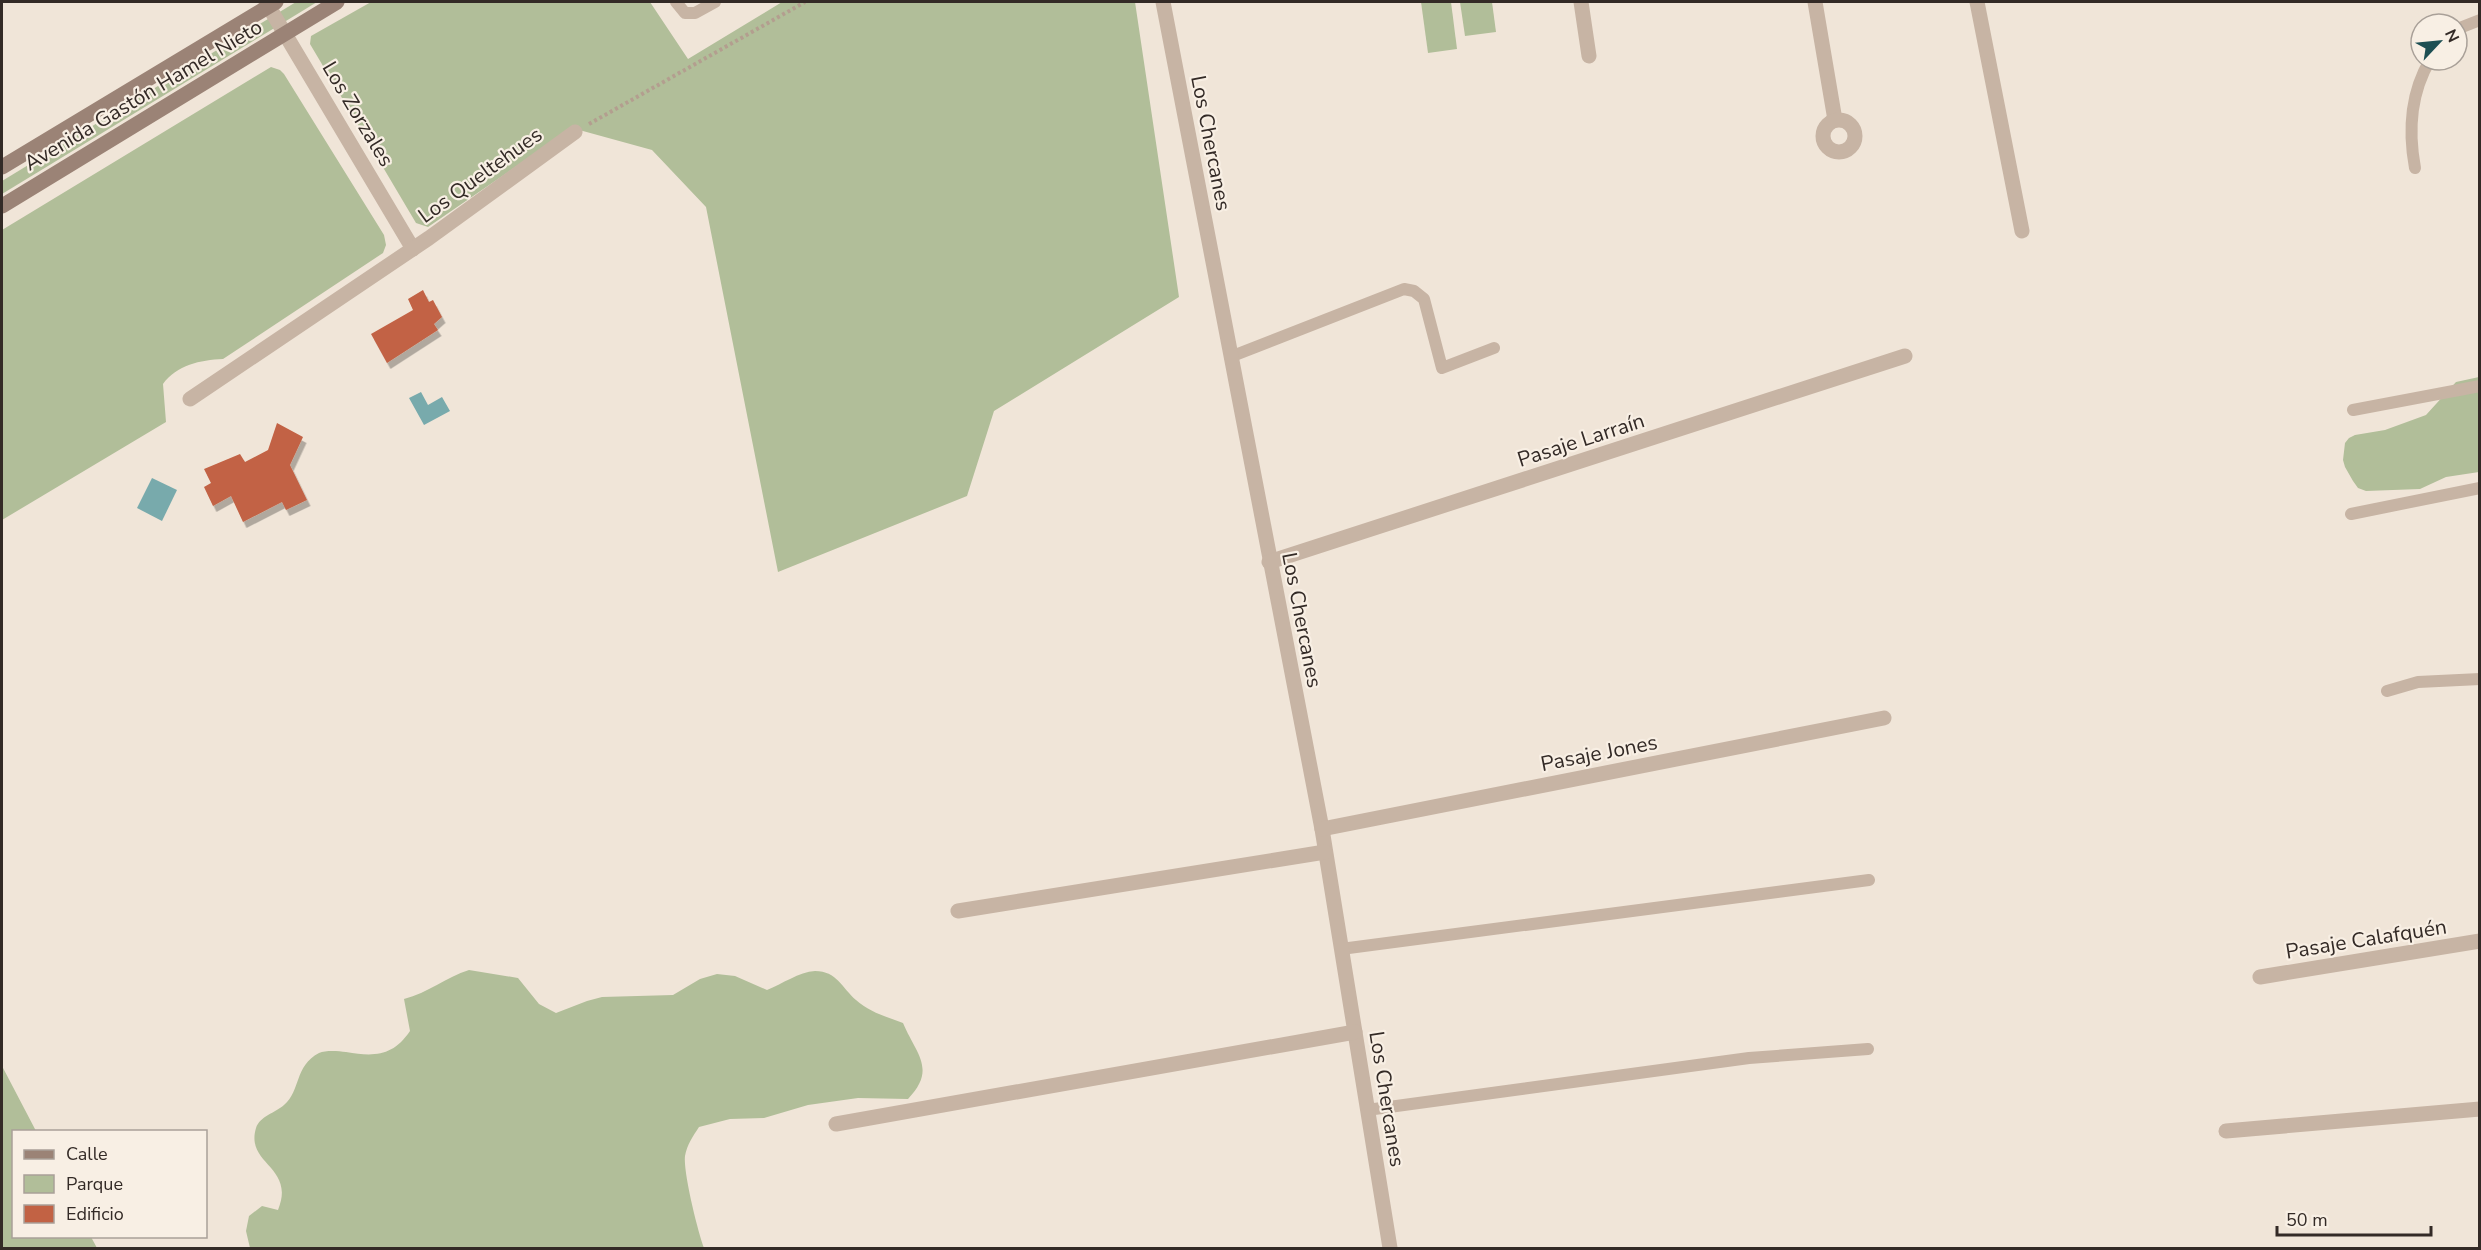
<svg xmlns="http://www.w3.org/2000/svg" width="2481" height="1250" font-family="'Nunito Sans',sans-serif">
<style>
.green{fill:#b1be99}
.water{fill:#78aaac}
.building{fill:#c26244;filter:url(#shadow)}
.lines{fill:none;stroke-linecap:round;stroke-linejoin:round}
.path{stroke:#b39e8f;stroke-width:4;stroke-dasharray:3 3;stroke-linecap:butt}
.lane{stroke:#c7b4a4;stroke-width:12}
.street{stroke:#c7b4a4;stroke-width:15}
.secondary{stroke:#9b8376;stroke-width:15}
.labels{text-anchor:middle;dominant-baseline:central;stroke-width:4.5;stroke-linejoin:round;paint-order:stroke}
.street-label{font-size:21px;fill:#332a26;stroke:#f8efe4}
</style>
<defs>
<filter id="shadow"><feDropShadow dx="3.5" dy="6" stdDeviation="0" flood-color="#0004"/></filter>
</defs>
<rect width="100%" height="100%" fill="#f0e5d8"/>
<g class="green">
<path d="M 296,2 L 317,2 L 2,194 L 2,181 Z"/>
<path d="M 371,2 L 650,2 L 688,59 L 782,2 L 1135,2 L 1179,297 L 994,411 L 967,496 L 778,572 L 706,207 L 652,150 L 572,128 L 428,227 L 416,223 L 310,44 L 311,36 Z"/>
<path d="M 1421,2 L 1451,2 L 1457,49 L 1428,53 Z"/>
<path d="M 1460,2 L 1492,2 L 1496,32 L 1465,36 Z"/>
<path d="M 271,67 L 280,70 L 284,74 L 384,235 L 386,245 L 383,253 L 223,359 C 200,360 177,365 163,384 L 166,422 L 2,520 L 2,230 Z"/>
<path d="M 2479,377 L 2479,472 L 2446,477 L 2420,489 L 2366,491 L 2358,488 L 2353,481 L 2345,467 L 2343,460 L 2345,443 L 2349,438 L 2355,435 L 2385,430 L 2426,415 L 2456,382 Z"/>
<path d="M 469,970 L 518,978 L 539,1004 L 556,1013 L 587,1001 L 602,997 L 673,995 L 700,979 L 717,974 L 735,976 L 767,990 C 782,984 799,972 815,971 C 837,971 842,988 856,1000 C 869,1012 887,1017 903,1023 C 916,1054 937,1069 908,1099 L 858,1098 L 808,1105 L 764,1118 L 730,1119 L 699,1127 C 693,1136 687,1145 685,1156 C 683,1172 698,1232 704,1248 L 250,1248 L 246,1231 L 249,1216 L 262,1206 L 278,1210 C 296,1166 245,1165 256,1128 C 260,1116 275,1113 284,1105 C 301,1091 294,1066 319,1053 C 326,1050 338,1051 346,1052 C 375,1057 393,1056 410,1031 L 404,999 C 428,993 446,977 469,970 Z"/>
<path d="M 2,1066 L 36,1131 L 14,1132 L 14,1236 L 91,1237 L 97,1248 L 2,1248 Z"/>
</g>
<g class="water">
<path d="M 421,392 L 428,405 L 442,397 L 450,411 L 424,425 L 409,398 Z"/>
<path d="M 152,478 L 177,490 L 162,521 L 137,508 Z"/>
</g>
<g class="building">
<path d="M 423,290 L 429,302 L 433,300 L 442,317 L 434,324 L 438,330 L 387,363 L 371,334 L 413,310 L 408,299 Z"/>
<path d="M 277,423 L 303,437 L 290,465 L 307,500 L 286,510 L 282,502 L 243,522 L 231,496 L 213,506 L 204,487 L 211,483 L 204,469 L 240,454 L 245,462 L 268,450 Z"/>
</g>
<g class="lines">
<path class="path" d="M 589,124 L 805,2"/>
<g class="lane">
<path d="M 676,2 L 685,13 L 695,13 L 715,2"/>
<path d="M 2457,29 L 2480,20"/>
<path d="M 2415,168 C 2408,130 2410,94 2430,60"/>
<path d="M 1230,357 L 1404,289 L 1414,291 L 1424,299 L 1442,368 L 1494,348"/>
<path d="M 2353,410 L 2480,386"/>
<path d="M 2351,514 L 2480,488"/>
<path d="M 2387,691 L 2418,682 L 2480,679"/>
<path d="M 1341,949 L 1869,880"/>
<path d="M 1367,1110 L 1749,1058 L 1868,1049"/>
</g>
<g class="street">
<path d="M 266,2 L 413,249"/>
<path d="M 1163,2 L 1322,829 L 1390,1248"/>
<path d="M 1581,2 L 1589,56"/>
<path d="M 1815,2 L 1835,120"/>
<path d="M 1977,2 L 2022,231"/>
<circle cx="1839" cy="136" r="16"/>
<path d="M 190,399 L 429,238 L 575,132"/>
<path d="M 1269,562 L 1905,356"/>
<path d="M 1322,829 L 1884,718"/>
<path d="M 958,911 L 1325,852"/>
<path d="M 2260,977 L 2480,941"/>
<path d="M 836,1124 L 1355,1032"/>
<path d="M 2226,1131 L 2480,1109"/>
</g>
<g class="secondary">
<path d="M 2,167 L 276,2"/>
<path d="M 2,206 L 337,2"/>
</g>
</g>
<g class="labels">
<g class="street-label">
<text transform="translate(143 95) rotate(-31)">Avenida Gastón Hamel Nieto</text>
<text transform="translate(358 114) rotate(59)">Los Zorzales</text>
<text transform="translate(1211 143) rotate(79)">Los Chercanes</text>
<text transform="translate(480 175) rotate(-36)">Los Queltehues</text>
<text transform="translate(1581 440) rotate(-18)">Pasaje Larraín</text>
<text transform="translate(1302 620) rotate(79)">Los Chercanes</text>
<text transform="translate(1599 753) rotate(-11)">Pasaje Jones</text>
<text transform="translate(2366 939) rotate(-9)">Pasaje Calafquén</text>
<text transform="translate(1387 1099) rotate(81)">Los Chercanes</text>
</g>
</g>
<rect width="2481" height="1250" fill="none" stroke="#332a26" stroke-width="6"/>
<rect x="12" y="1130" width="195" height="108" fill="#f8efe4" stroke="#a9a098" stroke-width="1.5"/>
<rect x="24" y="1150" width="30" height="9" fill="#9b8376" stroke="#a9a098" stroke-width="1.5"/>
<text x="66" y="1160" font-size="18" fill="#332a26">Calle</text>
<rect x="24" y="1175" width="30" height="18" fill="#b1be99" stroke="#a9a098" stroke-width="1.5"/>
<text x="66" y="1190" font-size="18" fill="#332a26">Parque</text>
<rect x="24" y="1205" width="30" height="18" fill="#c26244" stroke="#a9a098" stroke-width="1.5"/>
<text x="66" y="1220" font-size="18" fill="#332a26">Edificio</text>
<g transform="translate(2439 42) rotate(64)"><circle r="28" fill="#f8efe4" stroke="#a9a098" stroke-width="1.5"/>
<path d="M0-4.5L10 22L0 15L-10 22Z" fill="#1d4f53"/>
<text y="-9" font-size="16" font-weight="bold" text-anchor="middle" fill="#332a26">N</text>
</g>
<path d="M2277 1226v9h154v-9" fill="none" stroke="#332a26" stroke-width="3"/>
<text x="2286" y="1226" font-size="18" fill="#332a26" stroke="#f8efe4" stroke-width="4.5" paint-order="stroke">50 m</text>
</svg>
